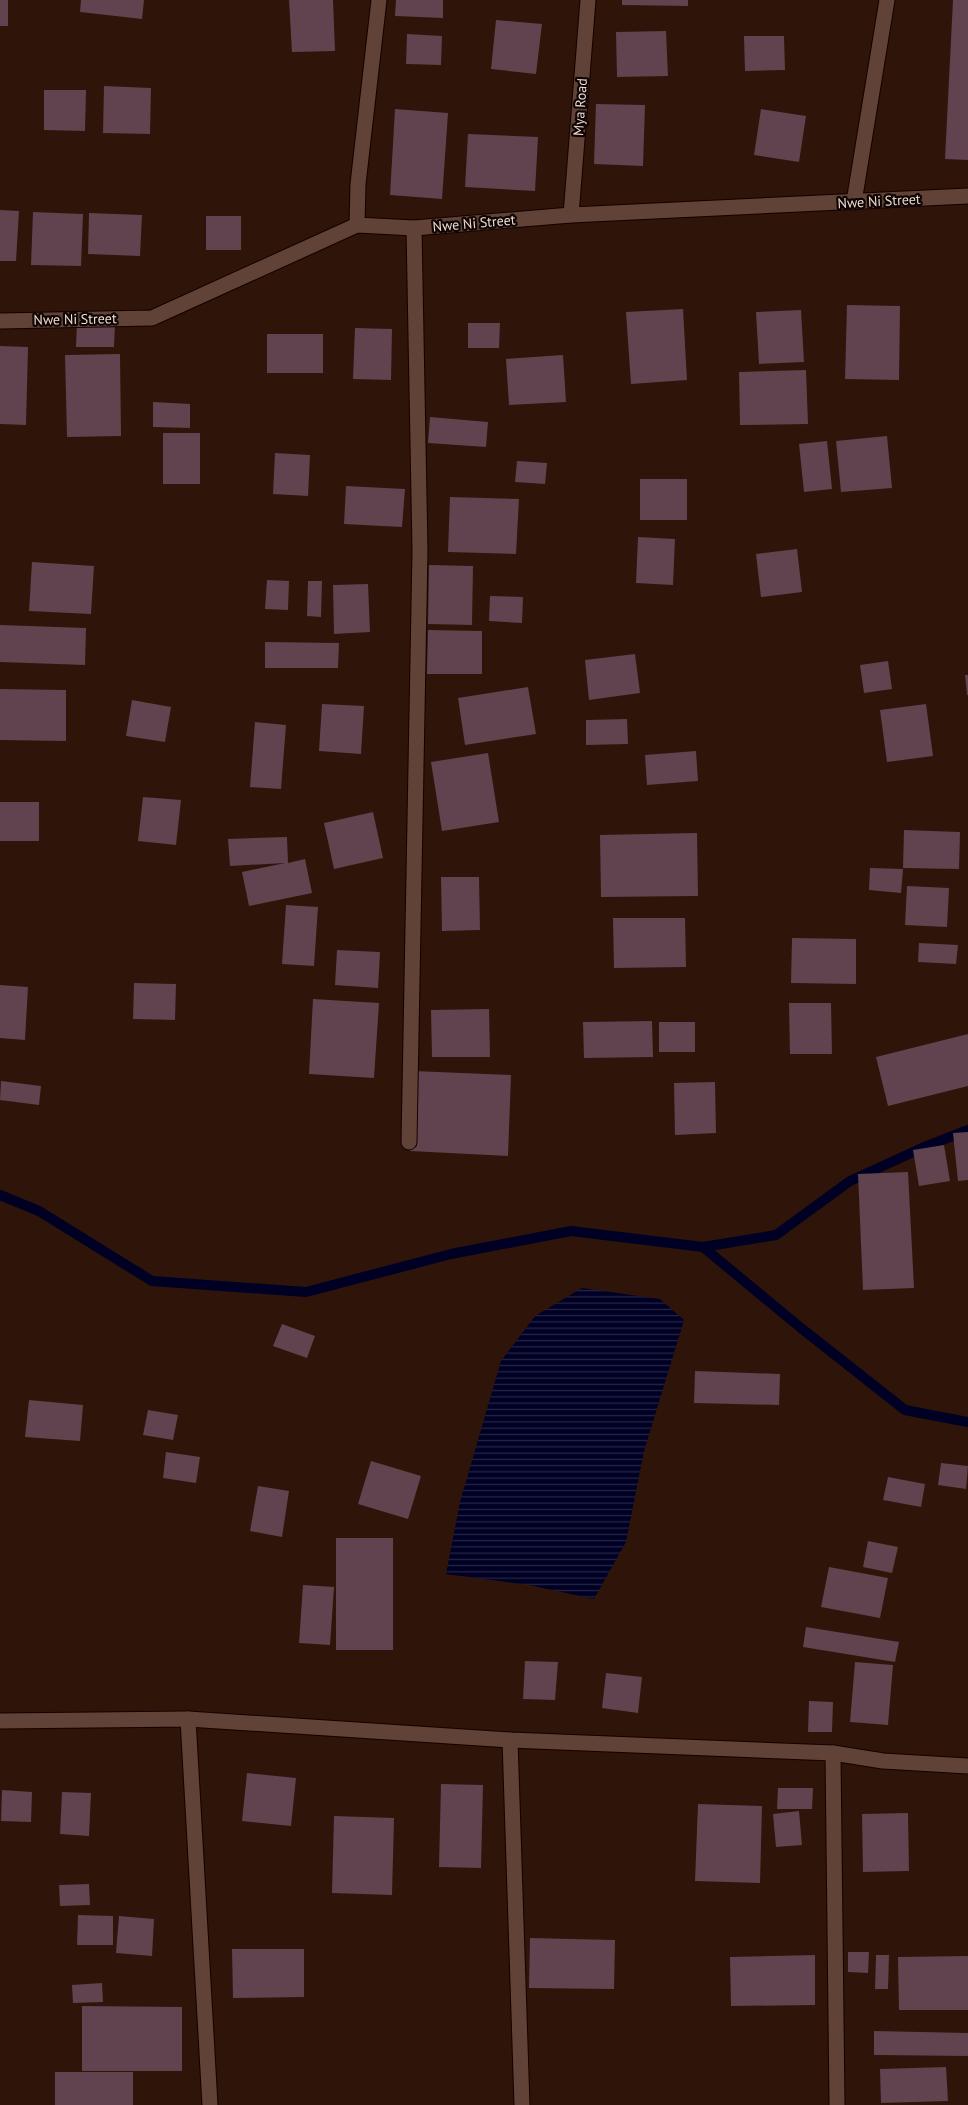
<svg xmlns="http://www.w3.org/2000/svg" width="968" height="2105" font-family="'PT Sans',sans-serif">
<style>
.water{fill:url(#water-rules)}
.lines{fill:none;stroke-linecap:round;stroke-linejoin:round}
.stream{stroke:#000025;stroke-width:10}
.building{fill:#61424f}
.minor-casing{stroke:#140100;stroke-width:17}
.minor{stroke:#604236;stroke-width:15}
.labels{text-anchor:middle;dominant-baseline:central;stroke-width:4.5;stroke-linejoin:round;paint-order:stroke}
.street-label{font-size:14px;fill:#eedbd4;stroke:#0e0402}
</style>
<defs>
<pattern id="water-rules" width="6" height="5" patternUnits="userSpaceOnUse" patternTransform="scale(1.25)"><rect width="6" height="5" fill="#000025"/><path d="M0 2.5h6" fill="none" stroke="#262544"/></pattern>
</defs>
<rect width="100%" height="100%" fill="#2e1409"/>
<path class="water" d="M 582,1288 L 660,1299 L 684,1320 L 644,1451 L 626,1542 L 594,1599 L 529,1585 L 446,1574 L 460,1502 L 501,1361 L 535,1316 Z"/>
<g class="lines">
<g class="stream">
<path d="M 0,1195 L 39,1211 L 152,1281 L 306,1292 L 451,1254 L 571,1231 L 703,1247 L 801,1328 L 905,1410 L 968,1422"/>
<path d="M 703,1247 L 776,1235 L 850,1181 L 922,1148 L 968,1130"/>
</g>
</g>
<g class="building">
<rect x="0" y="0" width="8" height="26"/>
<path d="M 81,0 L 144,0 L 142,19 L 80,12 Z"/>
<path d="M 289,0 L 333,0 L 335,51 L 292,52 Z"/>
<path d="M 396,0 L 443,0 L 443,18 L 395,16 Z"/>
<path d="M 622,0 L 688,0 L 688,6 L 622,5 Z"/>
<path d="M 953,0 L 968,0 L 968,160 L 945,159 Z"/>
<path d="M 496,20 L 542,24 L 536,74 L 491,69 Z"/>
<path d="M 666,31 L 668,76 L 617,77 L 616,32 Z"/>
<path d="M 407,34 L 442,36 L 441,65 L 406,64 Z"/>
<path d="M 744,36 L 784,36 L 785,70 L 745,71 Z"/>
<path d="M 104,86 L 151,88 L 150,134 L 103,133 Z"/>
<path d="M 44,90 L 86,90 L 85,131 L 44,130 Z"/>
<path d="M 596,104 L 645,105 L 643,166 L 594,164 Z"/>
<path d="M 395,109 L 448,113 L 442,199 L 390,195 Z"/>
<path d="M 761,109 L 806,116 L 799,162 L 754,155 Z"/>
<path d="M 468,134 L 538,137 L 535,191 L 465,187 Z"/>
<path d="M 0,210 L 19,211 L 16,261 L 0,261 Z"/>
<path d="M 33,212 L 83,214 L 81,266 L 31,265 Z"/>
<path d="M 89,213 L 142,215 L 140,256 L 88,254 Z"/>
<rect x="206" y="216" width="35" height="34"/>
<path d="M 847,305 L 900,306 L 899,380 L 845,379 Z"/>
<path d="M 683,309 L 687,380 L 631,384 L 626,312 Z"/>
<path d="M 801,310 L 804,362 L 759,364 L 756,312 Z"/>
<path d="M 77,322 L 115,323 L 114,347 L 76,347 Z"/>
<path d="M 468,323 L 500,323 L 499,348 L 468,348 Z"/>
<path d="M 355,328 L 392,329 L 391,380 L 353,379 Z"/>
<rect x="267" y="334" width="56" height="39"/>
<path d="M 0,346 L 28,347 L 26,425 L 0,424 Z"/>
<path d="M 120,354 L 121,436 L 67,437 L 65,355 Z"/>
<path d="M 563,355 L 566,402 L 509,405 L 506,359 Z"/>
<path d="M 806,370 L 808,424 L 740,425 L 739,372 Z"/>
<path d="M 153,402 L 190,404 L 190,428 L 153,427 Z"/>
<path d="M 430,417 L 488,422 L 486,447 L 428,443 Z"/>
<rect x="163" y="433" width="37" height="51"/>
<path d="M 887,436 L 892,488 L 841,492 L 836,441 Z"/>
<path d="M 827,441 L 832,489 L 804,492 L 799,444 Z"/>
<path d="M 275,453 L 310,455 L 308,496 L 273,494 Z"/>
<path d="M 517,461 L 547,463 L 545,484 L 515,482 Z"/>
<rect x="640" y="479" width="47" height="41"/>
<path d="M 346,486 L 405,489 L 402,527 L 344,524 Z"/>
<path d="M 450,497 L 519,499 L 516,554 L 448,552 Z"/>
<path d="M 638,537 L 675,539 L 673,585 L 636,583 Z"/>
<path d="M 797,549 L 802,592 L 761,597 L 756,554 Z"/>
<path d="M 32,562 L 94,566 L 91,614 L 29,611 Z"/>
<path d="M 429,565 L 473,566 L 472,625 L 428,624 Z"/>
<path d="M 267,580 L 289,581 L 288,610 L 265,609 Z"/>
<path d="M 308,581 L 322,581 L 321,617 L 307,616 Z"/>
<path d="M 368,584 L 370,632 L 334,634 L 333,585 Z"/>
<path d="M 490,596 L 523,597 L 522,623 L 489,621 Z"/>
<path d="M 0,625 L 86,628 L 85,665 L 0,662 Z"/>
<path d="M 428,630 L 482,631 L 482,674 L 427,674 Z"/>
<path d="M 265,642 L 339,643 L 338,668 L 265,668 Z"/>
<path d="M 635,654 L 640,693 L 589,700 L 585,660 Z"/>
<path d="M 888,661 L 892,689 L 864,693 L 860,665 Z"/>
<path d="M 965,675 L 968,675 L 968,695 L 967,695 Z"/>
<path d="M 528,687 L 536,734 L 465,745 L 458,698 Z"/>
<path d="M 0,689 L 66,690 L 66,741 L 0,740 Z"/>
<path d="M 132,700 L 171,707 L 165,742 L 126,736 Z"/>
<path d="M 322,704 L 364,706 L 361,754 L 319,751 Z"/>
<path d="M 926,704 L 933,756 L 887,762 L 880,710 Z"/>
<path d="M 627,719 L 628,744 L 586,745 L 586,720 Z"/>
<path d="M 255,722 L 286,725 L 281,789 L 250,787 Z"/>
<path d="M 696,751 L 698,781 L 647,785 L 645,755 Z"/>
<path d="M 488,753 L 499,822 L 442,831 L 431,762 Z"/>
<path d="M 143,797 L 181,800 L 176,845 L 138,841 Z"/>
<rect x="0" y="802" width="39" height="39"/>
<path d="M 373,812 L 383,858 L 334,869 L 324,823 Z"/>
<path d="M 904,830 L 960,832 L 959,869 L 903,868 Z"/>
<path d="M 697,833 L 698,896 L 601,897 L 600,835 Z"/>
<path d="M 287,837 L 288,863 L 305,859 L 312,893 L 249,906 L 242,872 L 285,863 L 230,866 L 228,839 Z"/>
<path d="M 870,868 L 903,869 L 901,893 L 869,890 Z"/>
<path d="M 441,877 L 479,877 L 480,930 L 442,931 Z"/>
<path d="M 907,886 L 949,888 L 947,927 L 905,925 Z"/>
<path d="M 286,905 L 318,907 L 314,966 L 282,964 Z"/>
<path d="M 613,918 L 685,918 L 686,967 L 614,968 Z"/>
<path d="M 792,938 L 856,939 L 856,984 L 791,983 Z"/>
<path d="M 919,943 L 958,945 L 956,964 L 918,962 Z"/>
<path d="M 337,950 L 380,952 L 378,988 L 335,985 Z"/>
<path d="M 134,983 L 176,984 L 175,1020 L 133,1019 Z"/>
<path d="M 0,985 L 28,987 L 25,1040 L 0,1038 Z"/>
<path d="M 313,999 L 379,1003 L 374,1078 L 309,1074 Z"/>
<path d="M 789,1003 L 831,1003 L 832,1054 L 790,1054 Z"/>
<path d="M 489,1009 L 490,1057 L 432,1057 L 431,1010 Z"/>
<path d="M 652,1021 L 653,1057 L 584,1058 L 583,1022 Z"/>
<rect x="659" y="1022" width="36" height="30"/>
<path d="M 968,1034 L 968,1086 L 888,1106 L 876,1057 Z"/>
<path d="M 414,1071 L 511,1075 L 508,1156 L 410,1151 Z"/>
<path d="M 1,1081 L 41,1086 L 39,1105 L 0,1100 Z"/>
<path d="M 715,1082 L 716,1133 L 675,1135 L 674,1083 Z"/>
<path d="M 968,1132 L 968,1180 L 958,1181 L 953,1133 Z"/>
<path d="M 944,1145 L 950,1181 L 919,1186 L 913,1150 Z"/>
<path d="M 908,1172 L 914,1288 L 863,1290 L 858,1174 Z"/>
<path d="M 282,1324 L 315,1336 L 307,1358 L 273,1346 Z"/>
<path d="M 695,1371 L 780,1374 L 779,1405 L 694,1403 Z"/>
<path d="M 29,1400 L 83,1405 L 80,1441 L 25,1437 Z"/>
<path d="M 148,1410 L 178,1415 L 173,1440 L 143,1435 Z"/>
<path d="M 166,1452 L 200,1457 L 196,1483 L 163,1478 Z"/>
<path d="M 371,1461 L 421,1476 L 408,1519 L 358,1504 Z"/>
<path d="M 941,1463 L 968,1466 L 966,1489 L 938,1485 Z"/>
<path d="M 888,1477 L 925,1484 L 921,1507 L 883,1500 Z"/>
<path d="M 258,1486 L 289,1491 L 282,1537 L 250,1531 Z"/>
<rect x="336" y="1538" width="57" height="112"/>
<path d="M 868,1541 L 898,1547 L 892,1573 L 863,1567 Z"/>
<path d="M 829,1567 L 888,1578 L 880,1618 L 821,1607 Z"/>
<path d="M 303,1585 L 334,1587 L 330,1645 L 299,1643 Z"/>
<path d="M 806,1627 L 899,1642 L 895,1662 L 803,1647 Z"/>
<path d="M 525,1661 L 558,1662 L 555,1700 L 523,1699 Z"/>
<path d="M 855,1662 L 893,1665 L 888,1725 L 850,1722 Z"/>
<path d="M 606,1673 L 642,1677 L 638,1713 L 602,1708 Z"/>
<path d="M 809,1701 L 833,1702 L 832,1732 L 808,1732 Z"/>
<path d="M 247,1773 L 296,1778 L 291,1826 L 242,1821 Z"/>
<path d="M 441,1784 L 483,1785 L 481,1868 L 439,1867 Z"/>
<path d="M 778,1788 L 813,1788 L 812,1809 L 777,1809 Z"/>
<path d="M 2,1790 L 32,1792 L 31,1822 L 1,1821 Z"/>
<path d="M 62,1792 L 91,1793 L 89,1836 L 60,1834 Z"/>
<path d="M 698,1804 L 762,1806 L 760,1883 L 695,1881 Z"/>
<path d="M 799,1811 L 802,1845 L 776,1847 L 773,1814 Z"/>
<path d="M 908,1813 L 909,1871 L 863,1872 L 862,1814 Z"/>
<path d="M 334,1816 L 394,1818 L 392,1895 L 332,1893 Z"/>
<path d="M 89,1884 L 90,1905 L 60,1906 L 59,1885 Z"/>
<path d="M 78,1915 L 113,1916 L 113,1945 L 77,1945 Z"/>
<path d="M 119,1916 L 154,1919 L 152,1956 L 116,1953 Z"/>
<path d="M 530,1938 L 615,1940 L 614,1989 L 529,1988 Z"/>
<path d="M 232,1949 L 304,1949 L 304,1997 L 233,1998 Z"/>
<path d="M 848,1952 L 869,1952 L 868,1973 L 848,1972 Z"/>
<path d="M 815,1955 L 815,2005 L 731,2006 L 730,1957 Z"/>
<path d="M 876,1955 L 889,1955 L 888,1989 L 875,1989 Z"/>
<path d="M 968,1956 L 968,2010 L 899,2010 L 898,1957 Z"/>
<path d="M 102,1983 L 103,2002 L 73,2003 L 72,1985 Z"/>
<path d="M 82,2006 L 182,2007 L 182,2071 L 82,2071 Z"/>
<path d="M 874,2031 L 968,2033 L 968,2056 L 874,2055 Z"/>
<path d="M 946,2067 L 948,2101 L 881,2103 L 880,2069 Z"/>
<rect x="55" y="2072" width="78" height="33"/>
</g>
<g class="lines">
<defs>
<g id="minor">
<path d="M 854,202 L 887,0"/>
<path d="M 571,215 L 588,0"/>
<path d="M 357,225 L 358,184 L 379,0"/>
<path d="M 0,321 L 152,318 L 357,225 L 414,228 L 571,215 L 968,196"/>
<path d="M 409,1142 L 420,551 L 414,228"/>
<path d="M 188,1719 L 210,2105"/>
<path d="M 0,1721 L 188,1719 L 510,1740 L 833,1753 L 883,1761 L 968,1766"/>
<path d="M 510,1740 L 522,2105"/>
<path d="M 833,1753 L 837,2105"/>
</g>
</defs>
<use href="#minor" class="minor-casing"/>
<use href="#minor" class="minor"/>
</g>
<g class="labels">
<g class="street-label">
<text transform="translate(580 107) rotate(-86)">Mya Road</text>
<text transform="translate(879 201) rotate(-3)">Nwe Ni Street</text>
<text transform="translate(474 223) rotate(-5)">Nwe Ni Street</text>
<text transform="translate(75 319) rotate(-1)">Nwe Ni Street</text>
</g>
</g>
</svg>
